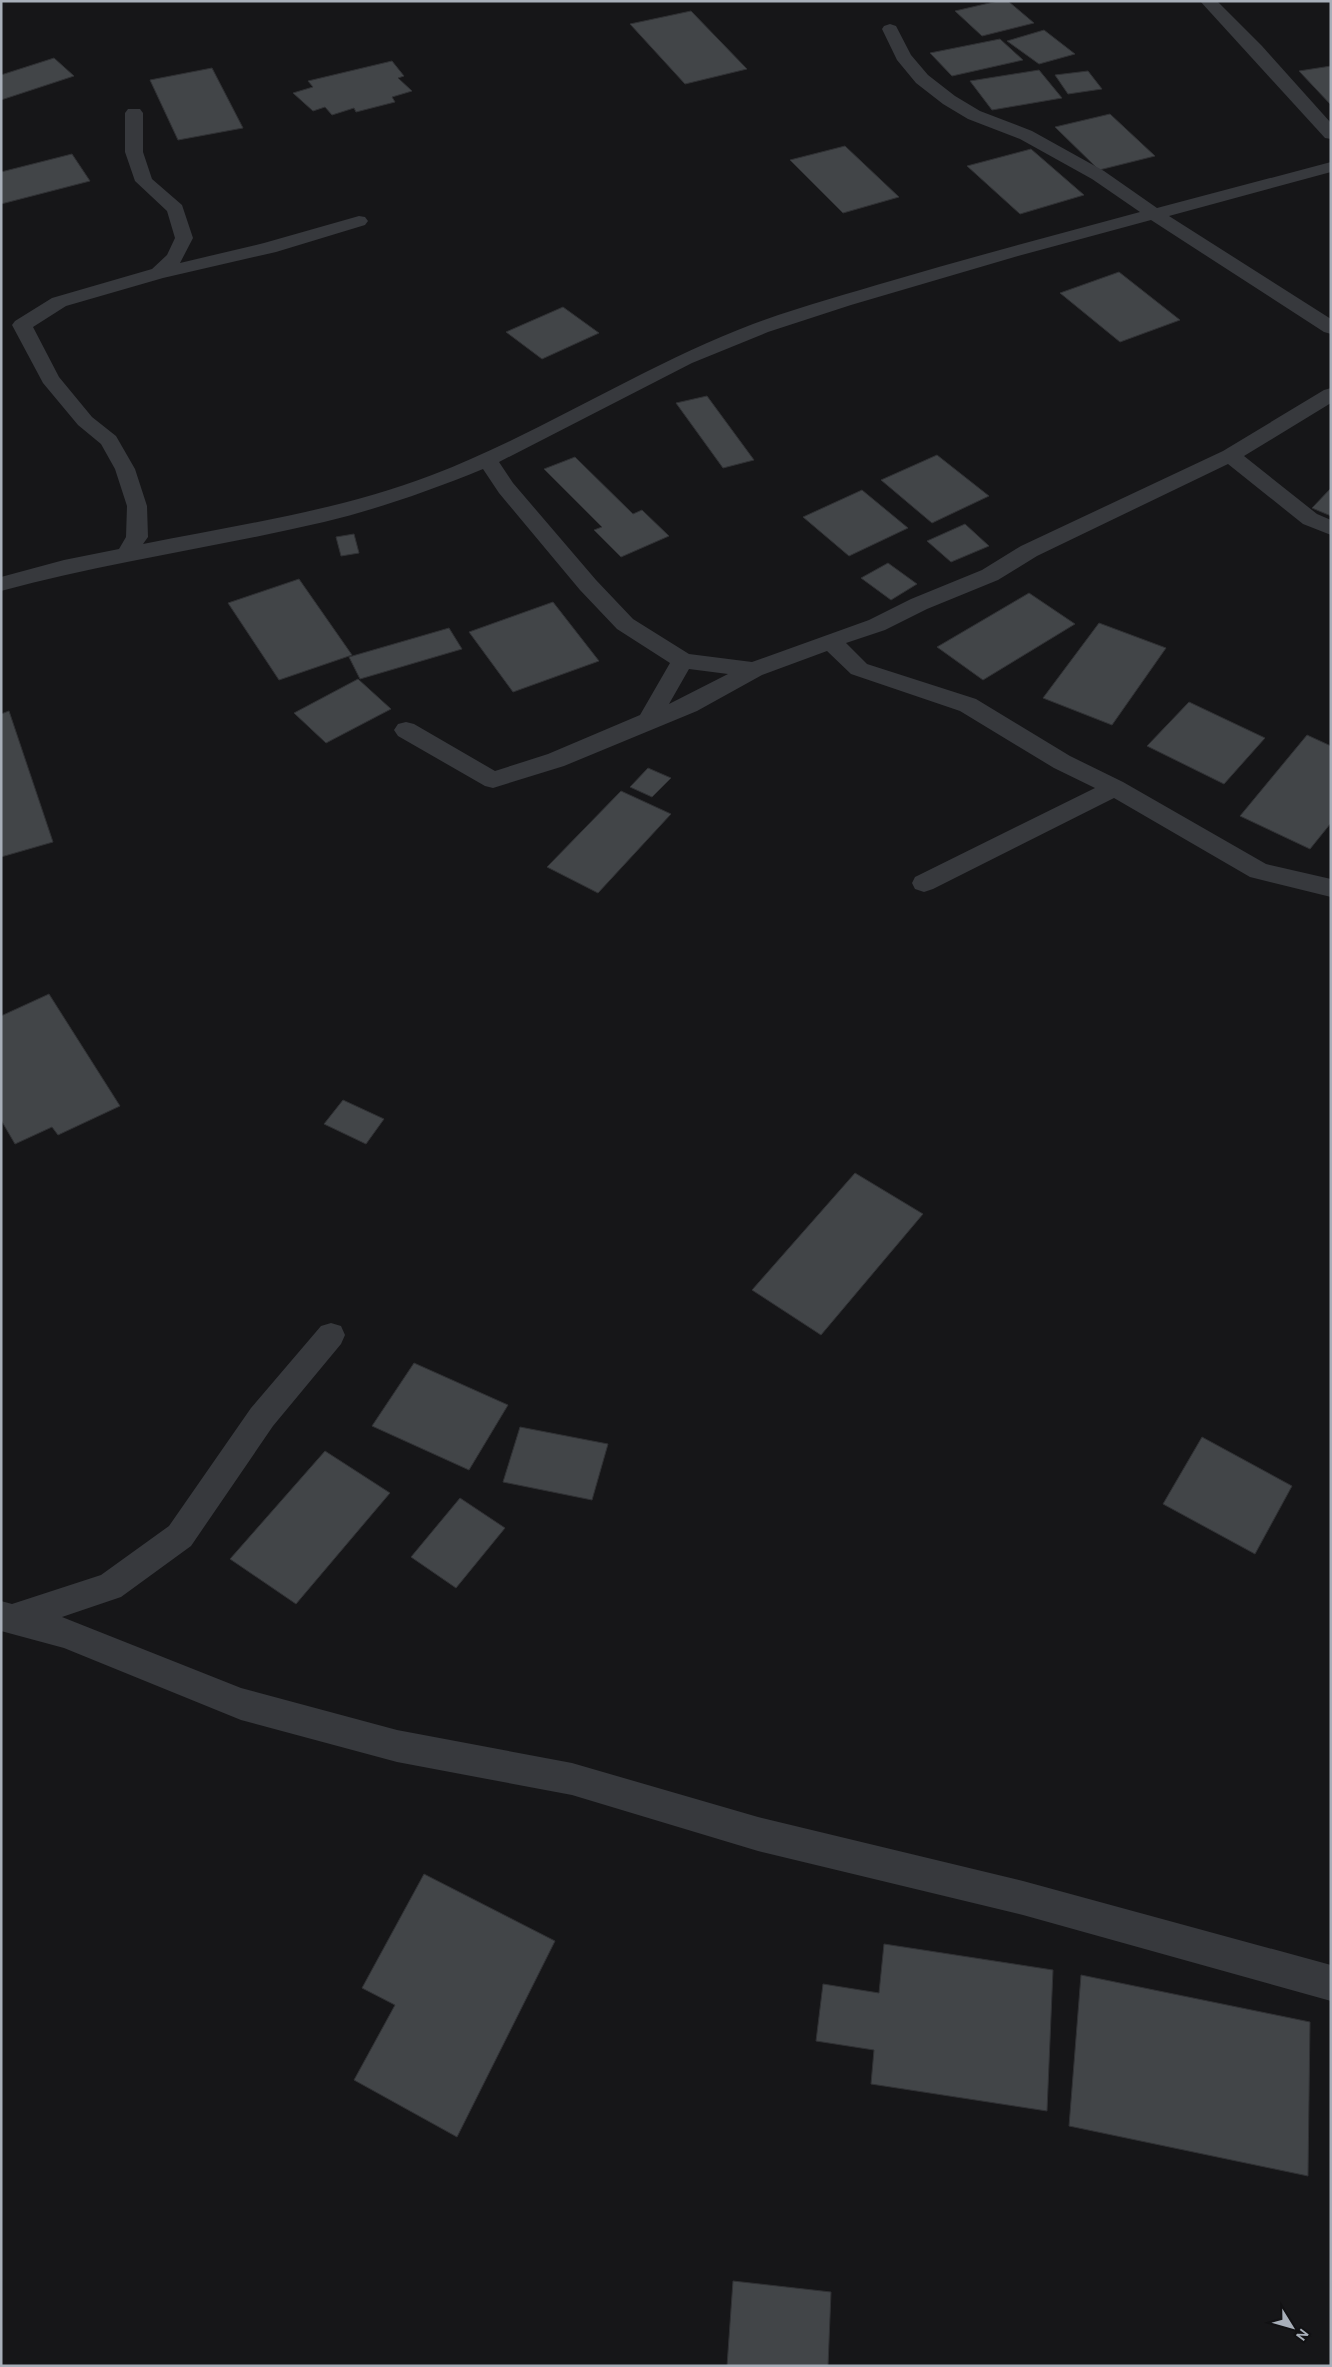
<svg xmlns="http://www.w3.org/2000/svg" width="1332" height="2367" font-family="'DM Sans',sans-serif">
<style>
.building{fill:#424548;stroke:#303134}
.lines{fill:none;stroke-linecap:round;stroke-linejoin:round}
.minor{fill:#37393d;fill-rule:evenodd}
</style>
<rect width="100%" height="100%" fill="#161618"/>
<g class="building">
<path d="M 998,1 L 1008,1 L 1034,23 L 982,36 L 955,11 Z"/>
<path d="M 691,11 L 747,69 L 685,84 L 630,24 Z"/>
<path d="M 1044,30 L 1075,54 L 1039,64 L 1007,41 Z"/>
<path d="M 1000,39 L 1023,60 L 952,76 L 930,53 Z"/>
<path d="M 54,58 L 74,76 L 1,100 L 1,75 Z"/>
<path d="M 392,61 L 404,76 L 398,78 L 412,91 L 392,97 L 395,102 L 356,112 L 354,108 L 332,115 L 325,107 L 313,111 L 293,93 L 313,87 L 308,81 Z"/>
<path d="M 1331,66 L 1331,105 L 1299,71 Z"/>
<path d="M 212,68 L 243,128 L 178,140 L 150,80 Z"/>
<path d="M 1039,70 L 1062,98 L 992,110 L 970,81 Z"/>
<path d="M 1088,71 L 1102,89 L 1068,94 L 1055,75 Z"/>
<path d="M 1110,114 L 1155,156 L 1099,170 L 1055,127 Z"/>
<path d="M 845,146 L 899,197 L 843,213 L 790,160 Z"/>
<path d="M 1031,149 L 1084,195 L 1020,214 L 967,166 Z"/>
<path d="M 72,154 L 90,181 L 1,204 L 1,172 Z"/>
<path d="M 1119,272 L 1180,320 L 1120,342 L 1060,293 Z"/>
<path d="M 563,307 L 599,333 L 542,359 L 506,332 Z"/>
<path d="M 707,396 L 754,460 L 723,468 L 676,403 Z"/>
<path d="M 937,455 L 989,496 L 932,523 L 881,480 Z"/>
<path d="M 575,457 L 633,514 L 642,510 L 669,536 L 621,557 L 594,530 L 602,527 L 544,469 Z"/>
<path d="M 1331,488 L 1331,516 L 1312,508 Z"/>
<path d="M 862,490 L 908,528 L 849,556 L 803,517 Z"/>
<path d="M 965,524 L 989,546 L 951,562 L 927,541 Z"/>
<path d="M 354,534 L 359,553 L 341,556 L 336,537 Z"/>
<path d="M 888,563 L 917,584 L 891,600 L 861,578 Z"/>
<path d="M 299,579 L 352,655 L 279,680 L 228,603 Z"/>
<path d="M 1029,593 L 1075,624 L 983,680 L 937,647 Z"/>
<path d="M 553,602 L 599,661 L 513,692 L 469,632 Z"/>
<path d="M 1099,623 L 1166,648 L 1112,725 L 1043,698 Z"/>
<path d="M 449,628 L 462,649 L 360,679 L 349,657 Z"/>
<path d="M 358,679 L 391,709 L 326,743 L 294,713 Z"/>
<path d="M 1189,702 L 1265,738 L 1224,784 L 1147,746 Z"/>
<path d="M 9,711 L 53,842 L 1,857 L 1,714 Z"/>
<path d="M 1307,735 L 1331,746 L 1331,823 L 1310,849 L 1240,816 Z"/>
<path d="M 648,768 L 671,778 L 652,797 L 630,787 Z"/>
<path d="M 621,791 L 671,814 L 598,893 L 547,867 Z"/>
<path d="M 49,994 L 120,1106 L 58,1135 L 52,1127 L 15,1144 L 1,1120 L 1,1016 Z"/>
<path d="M 343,1100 L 384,1119 L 366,1144 L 324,1124 Z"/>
<path d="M 855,1173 L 923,1214 L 821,1335 L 752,1290 Z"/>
<path d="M 414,1363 L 508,1405 L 469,1470 L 372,1426 Z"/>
<path d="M 520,1427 L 608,1444 L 592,1500 L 503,1482 Z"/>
<path d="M 1202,1437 L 1292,1486 L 1255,1554 L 1163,1504 Z"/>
<path d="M 325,1451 L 390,1493 L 296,1604 L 230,1559 Z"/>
<path d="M 460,1498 L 505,1528 L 456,1588 L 411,1557 Z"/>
<path d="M 424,1874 L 555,1941 L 457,2137 L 354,2080 L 395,2005 L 362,1988 Z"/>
<path d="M 884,1944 L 1053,1970 L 1047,2111 L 871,2084 L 874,2050 L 816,2041 L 823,1984 L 879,1993 Z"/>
<path d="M 1081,1975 L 1310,2022 L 1308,2176 L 1069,2126 Z"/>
<path d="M 733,2281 L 831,2292 L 828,2366 L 727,2366 Z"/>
</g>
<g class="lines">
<g class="minor">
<path d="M 1200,1 L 1217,1 L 1262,46 L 1331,123 L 1331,139 L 1325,138 Z"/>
<path d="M 890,24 L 896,26 L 911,55 L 928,75 L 955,96 L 980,111 L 1032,131 L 1104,171 L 1157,208 L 1331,162 L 1331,172 L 1169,216 L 1331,319 L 1331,334 L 1324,332 L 1151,220 L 1018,256 L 851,305 L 768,332 L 692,363 L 499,462 L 513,483 L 596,580 L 633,619 L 689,654 L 752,662 L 869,620 L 911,599 L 982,570 L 1021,546 L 1223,451 L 1324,390 L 1331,388 L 1331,403 L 1244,456 L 1317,514 L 1331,520 L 1331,535 L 1303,524 L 1228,464 L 1037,556 L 998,580 L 927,609 L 885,630 L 846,643 L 867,664 L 976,699 L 1070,756 L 1123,782 L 1266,864 L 1331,879 L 1331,897 L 1250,877 L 1114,798 L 933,889 L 924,892 L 915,889 L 912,883 L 915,877 L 1095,788 L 1054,768 L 960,711 L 851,674 L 827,651 L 762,675 L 697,711 L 564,766 L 493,788 L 485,786 L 398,736 L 394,730 L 398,724 L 406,722 L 414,724 L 495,771 L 548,754 L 640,715 L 670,663 L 617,629 L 580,590 L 499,493 L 483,469 C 432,490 378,509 324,522 C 217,547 108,562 1,591 L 1,577 L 64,560 L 119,549 L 126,537 L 127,506 L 115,469 L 101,444 L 78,425 L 43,383 L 12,325 L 15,321 L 52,298 L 152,269 L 167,255 L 175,238 L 167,211 L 135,181 L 125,152 L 125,113 L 128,109 L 140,109 L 143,113 L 143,152 L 152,179 L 182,205 L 193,238 L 180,263 L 264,243 L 359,216 L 365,217 L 368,221 L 365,225 L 276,252 L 163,278 L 66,306 L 33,327 L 59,377 L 92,417 L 116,436 L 135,469 L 147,506 L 148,537 L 143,544 C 238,525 341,510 432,475 C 542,433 642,366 753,324 C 799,307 847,294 894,280 C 976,256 1058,234 1140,212 L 1092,179 L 1020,139 L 968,119 L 943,104 L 916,83 L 897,60 L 882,29 L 884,26 ZM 689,669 L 728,674 L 669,704 Z"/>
<path d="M 331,1323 L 341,1326 L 345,1335 L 341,1344 L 273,1426 L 191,1546 L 121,1597 L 62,1617 L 241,1688 L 397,1730 L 572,1763 L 758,1817 L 1023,1881 L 1331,1965 L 1331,2001 L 1023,1915 L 758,1851 L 572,1795 L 397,1762 L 241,1720 L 64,1648 L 1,1631 L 1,1601 L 12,1604 L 101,1575 L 169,1526 L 251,1408 L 321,1326 Z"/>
</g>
</g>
<rect width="1332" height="2367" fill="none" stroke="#a8afb9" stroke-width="5"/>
<g transform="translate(1292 2327) rotate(127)" stroke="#111113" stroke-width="4" paint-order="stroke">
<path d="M0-4L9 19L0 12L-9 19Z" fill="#a8afb9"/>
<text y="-8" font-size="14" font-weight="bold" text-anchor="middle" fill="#a8afb9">N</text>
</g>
</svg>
